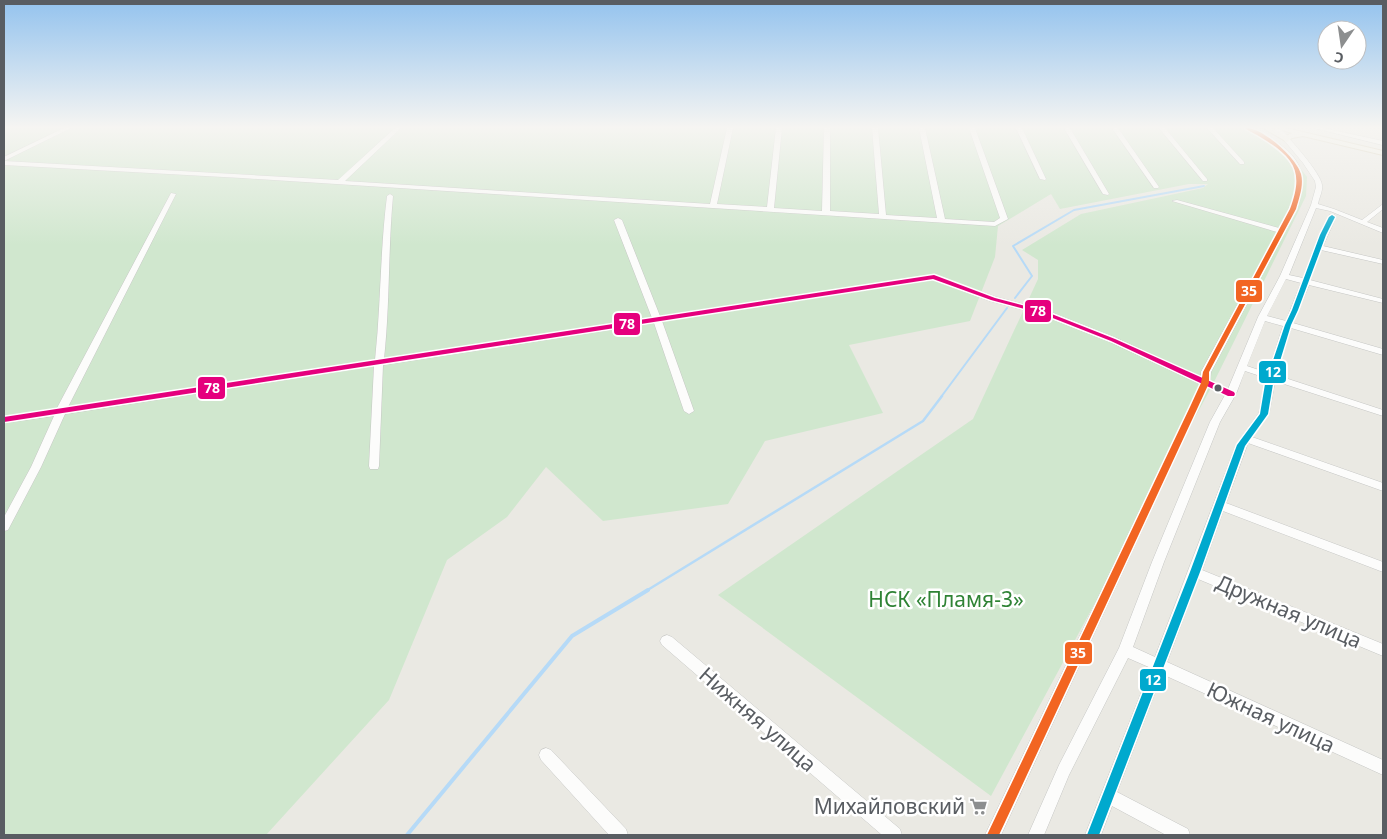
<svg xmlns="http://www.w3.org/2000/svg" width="1387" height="839" font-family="'Noto Sans',sans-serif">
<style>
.green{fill:#d0e7ce}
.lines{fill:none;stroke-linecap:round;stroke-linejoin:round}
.stream-far2{stroke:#b6daf7;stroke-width:2}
.stream-far1{stroke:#b6daf7;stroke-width:2.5}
.stream{stroke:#b6daf7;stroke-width:4}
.minor-casing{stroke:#c6c7c5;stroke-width:1}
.major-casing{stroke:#d3cab0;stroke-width:2}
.minor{fill:#fcfcfb;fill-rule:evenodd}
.major{fill:#f2f1e6;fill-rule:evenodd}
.bus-1-casing{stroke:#fff;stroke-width:3}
.bus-2-casing{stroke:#fff;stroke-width:3}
.bus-3-casing{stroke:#fff;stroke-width:3}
.bus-1{fill:#e5007d;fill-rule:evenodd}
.bus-2{fill:#f26522;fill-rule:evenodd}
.bus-3{fill:#00a9ce;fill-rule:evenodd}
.bus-dot{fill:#595d62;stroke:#fff;stroke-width:2}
.labels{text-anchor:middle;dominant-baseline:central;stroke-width:5;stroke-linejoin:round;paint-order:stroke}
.near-park-label{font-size:21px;fill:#2f8335;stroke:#fff}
.near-street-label{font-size:21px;fill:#595d62;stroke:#fff}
.near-poi-label{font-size:21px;fill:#595d62;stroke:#fff;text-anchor:end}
.line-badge{stroke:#fff;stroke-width:2}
.badge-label{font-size:14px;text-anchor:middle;font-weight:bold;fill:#fff}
</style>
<rect width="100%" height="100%" fill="#eae9e3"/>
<path class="green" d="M 4,128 L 1252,128 L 1292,157 L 1307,177 L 1306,196 L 1213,384 L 991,796 L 718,595 L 973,419 L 1038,279 L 1038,260 L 1022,250 L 1081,214 L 1203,188 L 1208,184 L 1189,184 L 1060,209 L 1051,194 L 998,226 L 995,257 L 970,321 L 849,345 L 883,413 L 765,441 L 728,504 L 603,521 L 546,467 L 507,517 L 447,560 L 389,700 L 266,835 L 4,835 Z"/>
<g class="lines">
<g class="stream-far2">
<path d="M 1015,298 L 1032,276 L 1013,246 L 1074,210 L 1204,186"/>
<path d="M 941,397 L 1007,308"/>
</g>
<path class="stream-far1" d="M 646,591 L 923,421 L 942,396"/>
<path class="stream" d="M 407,835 L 572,636 L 648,590"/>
<defs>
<g id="minor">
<path d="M 64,128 L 71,128 L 4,161 L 4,157 Z"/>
<path d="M 395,128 L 401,128 L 345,181 L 710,204 L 727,128 L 733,128 L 717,204 L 767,207 L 776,128 L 782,128 L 774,208 L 822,211 L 824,128 L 830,128 L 830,211 L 879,214 L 872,128 L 878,128 L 886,215 L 937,218 L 919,128 L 925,128 L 945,219 L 994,222 L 1000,218 L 969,128 L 975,128 L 1008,219 L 995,226 L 242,178 L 4,165 L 4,161 L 338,180 Z"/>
<path d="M 1016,128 L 1022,128 L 1046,179 L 1045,180 L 1040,179 Z"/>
<path d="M 1064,128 L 1070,128 L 1109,194 L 1108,195 L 1103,194 Z"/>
<path d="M 1112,128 L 1118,128 L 1159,187 L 1158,188 L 1154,188 Z"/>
<path d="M 1159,128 L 1165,128 L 1207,179 L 1207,181 L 1203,181 Z"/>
<path d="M 1207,128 L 1213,128 L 1244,162 L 1244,164 L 1240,164 Z"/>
<path d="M 1244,128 L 1251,128 L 1256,130 C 1293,150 1312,165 1297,209 L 1211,372 L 1210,381 L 1228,389 L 1258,317 L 1280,276 L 1311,205 L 1316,187 L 1315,181 L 1303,163 L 1274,128 L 1280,128 C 1289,138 1321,173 1322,185 C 1323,191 1319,198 1318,204 L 1334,209 L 1362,220 L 1383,204 L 1383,209 L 1367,222 L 1383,228 L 1383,233 L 1330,211 L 1316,208 L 1289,275 L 1303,278 L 1319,235 L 1329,215 L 1335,215 L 1336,217 L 1323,246 L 1383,260 L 1383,264 L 1321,250 L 1310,280 L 1383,299 L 1383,303 L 1309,285 L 1293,323 L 1383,349 L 1383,355 L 1291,328 L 1276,375 L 1383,410 L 1383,416 L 1275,381 L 1269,414 L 1252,437 L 1383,483 L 1383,491 L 1248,443 L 1226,503 L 1383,562 L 1383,572 L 1223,511 L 1202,570 L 1383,644 L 1383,656 L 1198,579 L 1167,662 L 1383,760 L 1383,775 L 1162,674 L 1117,792 L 1188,829 L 1190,835 L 1166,835 L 1112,806 L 1101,835 L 1085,835 L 1151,668 L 1128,658 L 1069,775 L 1044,835 L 1028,835 L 1059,765 L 1119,648 L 1152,562 L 1210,422 L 1225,395 L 1208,387 L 1001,835 L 985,835 L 1200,384 L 1110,342 L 1039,314 L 990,301 L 933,280 L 662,321 L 694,411 L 689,414 L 684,411 L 654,323 L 383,365 L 379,466 L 378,469 L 370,469 L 369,466 L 374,366 L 65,414 L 41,467 L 8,530 L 4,531 L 4,517 L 31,467 L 54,416 L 4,423 L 4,417 L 57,408 L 171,193 L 176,194 L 68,407 L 375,360 C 381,305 380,251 387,196 L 390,194 L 393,196 C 388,250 390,304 384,359 L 652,318 L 614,220 L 618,218 L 622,220 L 660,316 L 934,275 L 996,297 L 1045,310 L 1116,338 L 1201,377 L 1201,372 L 1277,232 L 1172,201 L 1177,200 L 1279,228 C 1299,191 1308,169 1267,142 C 1260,137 1251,133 1244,128 ZM 1286,279 L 1301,283 L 1286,321 L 1267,316 ZM 1265,321 L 1283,326 L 1268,373 L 1247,366 ZM 1245,371 L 1266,378 L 1259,413 L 1236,445 L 1155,657 L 1133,647 L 1164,562 L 1220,422 L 1236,394 Z"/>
<path d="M 1314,128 L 1323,128 L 1383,141 L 1383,145 Z"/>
<path d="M 667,635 L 672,637 L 900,829 L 902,835 L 882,835 L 662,645 L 660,641 L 662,637 Z"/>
<path d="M 546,748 L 551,750 L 626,829 L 628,835 L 609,835 L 541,760 L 539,755 L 541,750 Z"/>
</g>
<path id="major" d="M 1263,128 L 1271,128 L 1286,136 L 1292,133 L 1275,128 L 1286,128 L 1383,151 L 1383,155 L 1303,136 L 1292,138 L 1287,142 Z"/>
</defs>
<use href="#minor" class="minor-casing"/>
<use href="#major" class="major-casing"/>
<use href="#minor" class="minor"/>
<use href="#major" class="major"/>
<defs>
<path id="bus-1" d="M 934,275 L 995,298 L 1044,311 L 1115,339 L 1234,392 L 1235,394 L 1234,396 L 1228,396 L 1111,341 L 1040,313 L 991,300 L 933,279 L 4,422 L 4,417 Z"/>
<path id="bus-2" d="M 1245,128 C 1261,126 1297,158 1301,174 C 1304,185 1299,198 1296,209 L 1209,372 L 1209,383 L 1198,407 L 999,835 L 987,835 L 1190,407 L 1201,383 L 1203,372 L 1290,209 C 1304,172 1295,158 1262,138 C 1256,134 1250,132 1245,128 Z"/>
<path id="bus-3" d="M 1332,215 L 1335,217 L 1326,235 L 1298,310 L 1291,325 L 1273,384 L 1268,414 L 1245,446 L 1200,572 L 1099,835 L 1087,835 L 1190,572 L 1237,445 L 1260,414 L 1265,384 L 1285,325 L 1292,310 L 1320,235 L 1329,217 Z"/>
</defs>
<use href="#bus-1" class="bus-1-casing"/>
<use href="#bus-2" class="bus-2-casing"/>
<use href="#bus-3" class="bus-3-casing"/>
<use href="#bus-1" class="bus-1"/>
<use href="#bus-2" class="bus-2"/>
<use href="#bus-3" class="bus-3"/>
</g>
<linearGradient id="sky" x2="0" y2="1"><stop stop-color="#94c3ee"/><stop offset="0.52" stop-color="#f6f5f2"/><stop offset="1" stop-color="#f6f5f2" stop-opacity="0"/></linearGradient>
<rect width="1387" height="245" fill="url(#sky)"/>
<defs>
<symbol id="supermarket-bare" viewBox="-9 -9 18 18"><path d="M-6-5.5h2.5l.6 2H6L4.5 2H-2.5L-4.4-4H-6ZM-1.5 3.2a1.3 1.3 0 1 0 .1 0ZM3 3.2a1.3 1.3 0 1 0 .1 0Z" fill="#8c8e8f" stroke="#fff" stroke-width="2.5" paint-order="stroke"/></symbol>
</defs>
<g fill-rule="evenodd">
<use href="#supermarket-bare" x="966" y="794" width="25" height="25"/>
</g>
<circle class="bus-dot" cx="1218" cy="388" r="4.5"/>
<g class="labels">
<g class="near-park-label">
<text x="946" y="599">НСК «Пламя-3»</text>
</g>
<g class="near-street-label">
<text transform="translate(1289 611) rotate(23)">Дружная улица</text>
<text transform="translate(1271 717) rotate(25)">Южная улица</text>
<text transform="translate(758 719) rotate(41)">Нижняя улица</text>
</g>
<g class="near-poi-label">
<text x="965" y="806">Михайловский</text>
</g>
</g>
<g class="line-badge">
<rect x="1235" y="279" width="28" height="24" rx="5" fill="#f26522"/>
<rect x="1024" y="299" width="28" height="24" rx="5" fill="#e5007d"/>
<rect x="613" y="312" width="28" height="24" rx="5" fill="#e5007d"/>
<rect x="1258" y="360" width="29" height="24" rx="5" fill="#00a9ce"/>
<rect x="197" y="376" width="29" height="24" rx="5" fill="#e5007d"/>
<rect x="1064" y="641" width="29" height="24" rx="5" fill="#f26522"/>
<rect x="1139" y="668" width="28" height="24" rx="5" fill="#00a9ce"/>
</g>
<g class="badge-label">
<text x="1249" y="296">35</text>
<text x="1038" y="316">78</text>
<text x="627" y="329">78</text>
<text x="1273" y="377">12</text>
<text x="212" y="393">78</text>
<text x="1078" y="658">35</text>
<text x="1153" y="685">12</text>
</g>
<rect width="1387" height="839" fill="none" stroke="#595d62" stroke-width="10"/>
<g transform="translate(1342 45) rotate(193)"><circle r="24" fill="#ffffff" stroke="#bdbec0"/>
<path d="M0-4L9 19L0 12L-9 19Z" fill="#8c8e8f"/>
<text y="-8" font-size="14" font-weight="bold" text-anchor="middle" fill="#595d62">С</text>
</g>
</svg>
